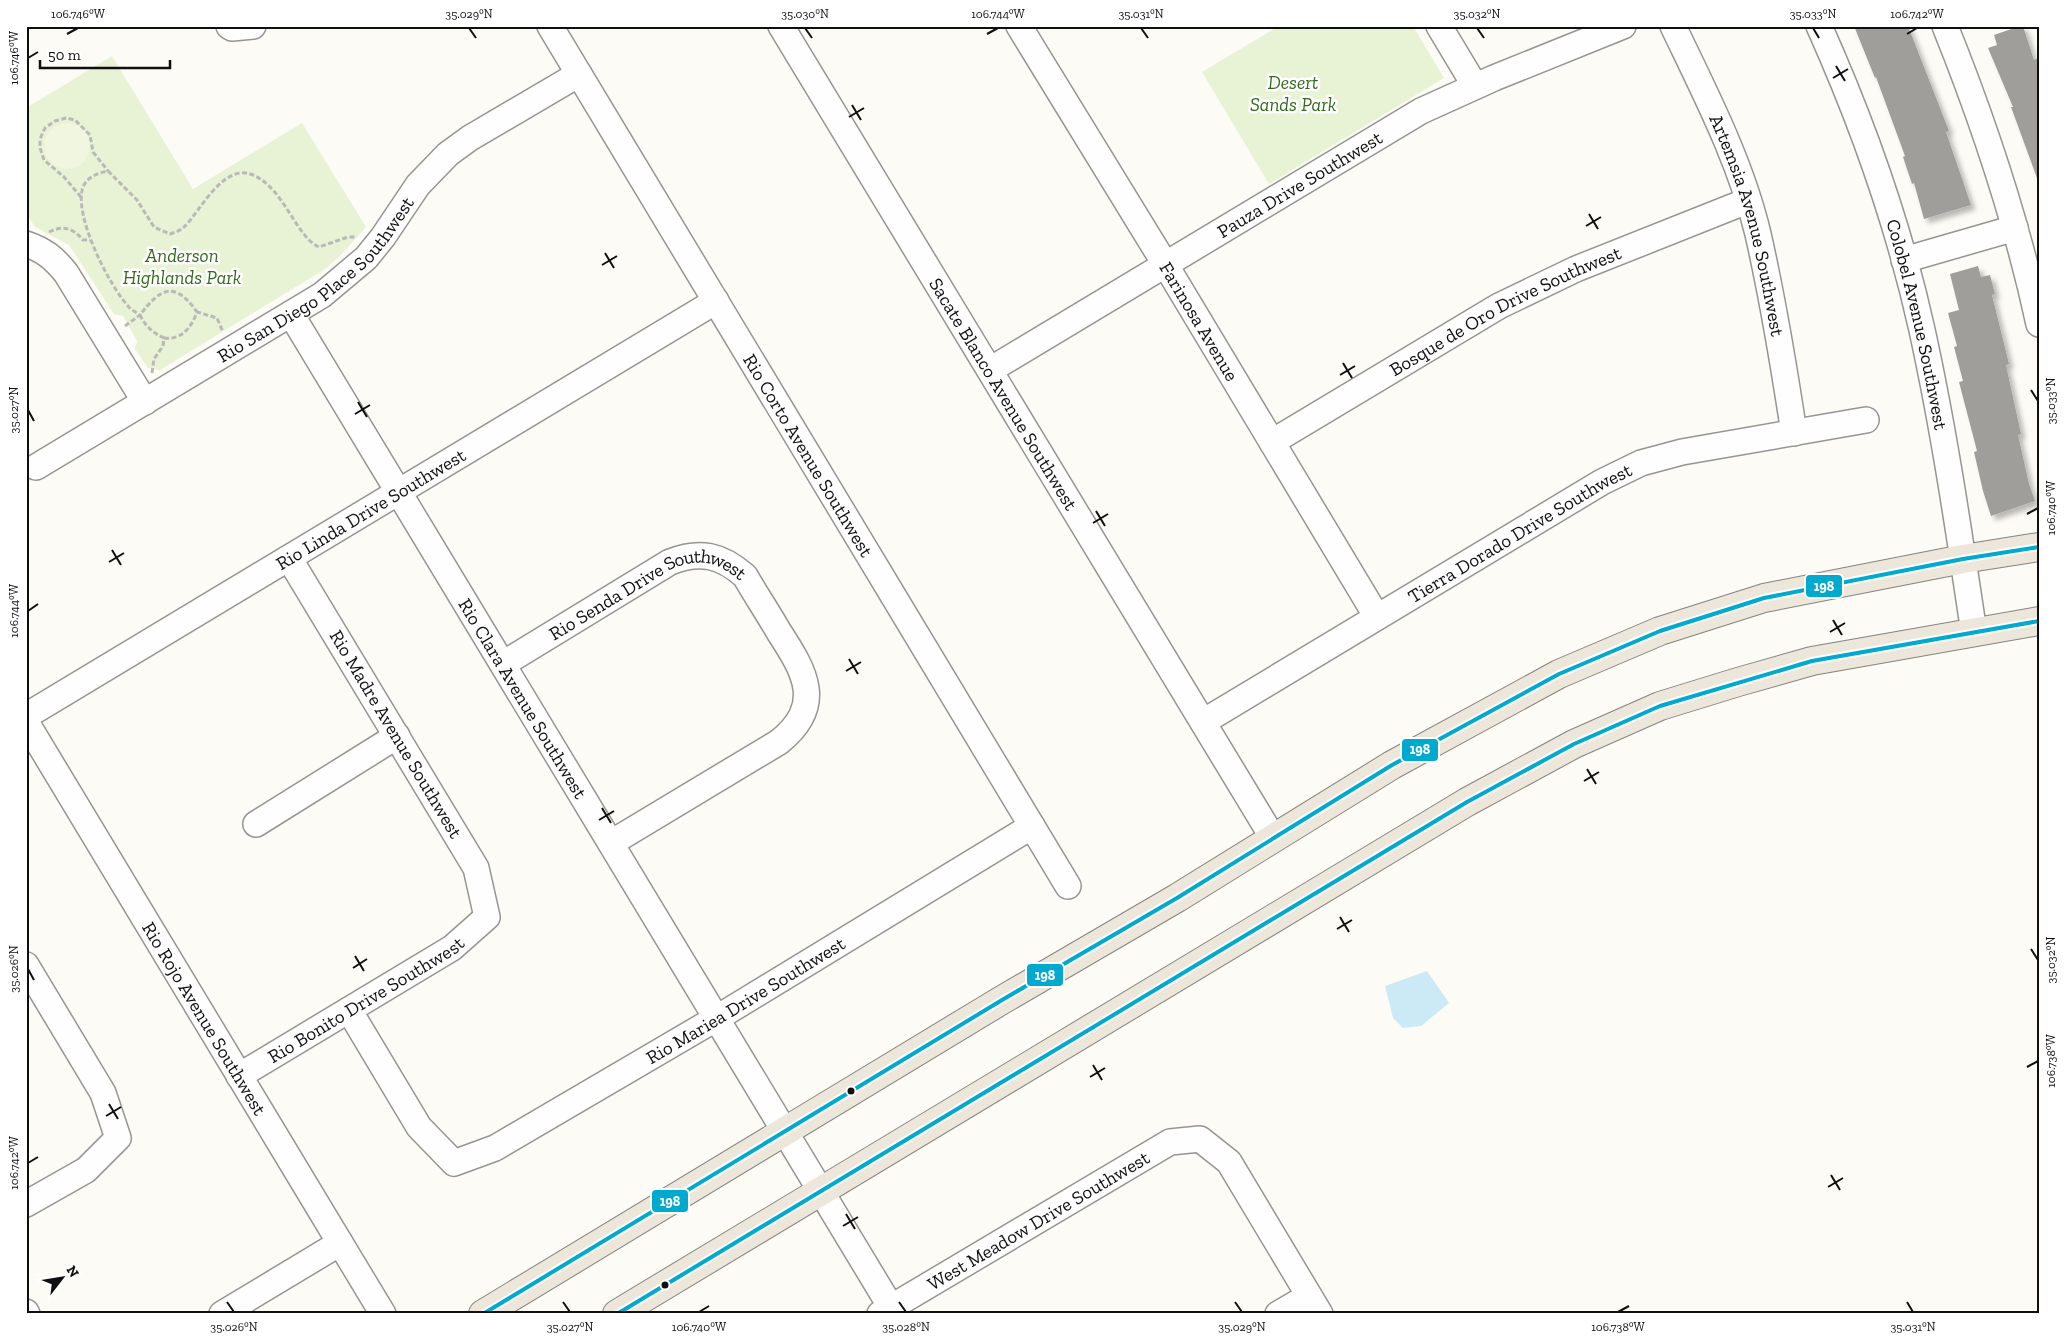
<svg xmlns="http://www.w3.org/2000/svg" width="2065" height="1340" font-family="'Zilla Slab',serif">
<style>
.green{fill:#e8f2d5}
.pitch{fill:#f0f6df}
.water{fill:#cbeaf6}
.building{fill:#a09e9a;filter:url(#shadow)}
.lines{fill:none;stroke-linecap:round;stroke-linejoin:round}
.minor-casing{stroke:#969593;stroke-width:28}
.major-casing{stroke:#838380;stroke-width:30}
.path{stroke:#b9b9b8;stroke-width:3;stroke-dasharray:5 2.5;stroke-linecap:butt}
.minor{stroke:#fffefe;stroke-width:25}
.major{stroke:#ede7db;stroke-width:28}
.bus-1-casing{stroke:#fff;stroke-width:8}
.bus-1{stroke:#00a9ce;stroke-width:4}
.ticks{fill:none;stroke:#0f0f0f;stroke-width:2}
.bus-dot{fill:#0f0f0f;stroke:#fff;stroke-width:2}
.labels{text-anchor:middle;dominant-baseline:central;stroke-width:5;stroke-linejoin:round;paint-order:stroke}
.park-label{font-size:19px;font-style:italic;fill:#33691e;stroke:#fff}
.street-label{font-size:19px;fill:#0f0f0f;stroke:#fff}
.line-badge{stroke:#fff;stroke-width:2}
.badge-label{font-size:14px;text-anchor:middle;font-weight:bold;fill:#fff}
.neatline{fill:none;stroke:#0f0f0f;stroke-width:2}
.ticks-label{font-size:12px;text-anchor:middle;fill:#0f0f0f}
</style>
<defs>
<filter id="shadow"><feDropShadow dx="4.5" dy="4.5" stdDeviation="2.5" flood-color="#0004"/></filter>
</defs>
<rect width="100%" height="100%" fill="#fcfbf5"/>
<g class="green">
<path d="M 1279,26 L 1413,26 L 1444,78 L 1269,184 L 1202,72 Z"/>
<path d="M 112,56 L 193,189 L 302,123 L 366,227 L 340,256 L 325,269 L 160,370 L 148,368 L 135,349 L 137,341 L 123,316 L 114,314 L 69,245 L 35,227 L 26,213 L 26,108 Z"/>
</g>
<circle class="pitch" cx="67" cy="146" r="23"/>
<path class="water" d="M 1427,971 L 1449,1003 L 1421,1026 L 1403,1028 L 1393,1018 L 1385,986 Z"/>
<g class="building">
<path d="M 1854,26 L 1908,26 L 1949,131 L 1946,132 L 1971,205 L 1924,219 L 1914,183 L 1912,184 L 1903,157 L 1905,156 L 1876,77 L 1875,78 Z"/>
<path d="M 2020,26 L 2023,26 L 2034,60 L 2039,58 L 2039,178 L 2037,178 L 2011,107 L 2013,107 L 1988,48 L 1997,45 L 1994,35 Z"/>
<path d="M 1978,266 L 1981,277 L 1990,275 L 1995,294 L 1992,295 L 2009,364 L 2006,365 L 2021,434 L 2018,435 L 2029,484 L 2035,501 L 1991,516 L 1983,491 L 1974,452 L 1977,451 L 1959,382 L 1963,381 L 1954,347 L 1957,346 L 1948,313 L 1959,310 L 1950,274 Z"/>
</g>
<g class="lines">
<defs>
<g id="minor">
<path d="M 229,26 L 232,28 L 253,26"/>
<path id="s1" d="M 550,26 L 1068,886"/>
<path id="s2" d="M 781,26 L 1273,838"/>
<path id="s3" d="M 1019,26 L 1165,264 L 1377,617"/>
<path d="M 1439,26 L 1475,86"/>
<path id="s4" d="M 1673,26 C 1705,93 1741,162 1758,234 C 1773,300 1784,367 1794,433"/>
<path id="s5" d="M 1819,26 C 1863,124 1899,226 1922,330 C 1944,430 1959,532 1974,633"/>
<path d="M 1945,26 C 1984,123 2017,222 2039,324"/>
<path d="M 26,244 C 44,250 54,258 66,273 L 145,402"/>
<path d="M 1904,260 L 2015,228"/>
<path id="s6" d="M 291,314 L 895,1314"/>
<path id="s7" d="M 990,370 L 1421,111 L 1494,78 L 1623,26"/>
<path id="s8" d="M 1272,442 L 1499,306 L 1576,269 L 1747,201"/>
<path id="s9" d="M 36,467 L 322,295 L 366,258 L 383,237 L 418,185 L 448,154 L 470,138 L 579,74"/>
<path id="s10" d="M 503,664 L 670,562 C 700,550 721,555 745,576 C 756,595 768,613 779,632 C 805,672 825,705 779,742 L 611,843"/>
<path id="s11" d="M 26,716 L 716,301"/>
<path id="s12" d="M 26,722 L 383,1314"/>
<path id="s13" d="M 1203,722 L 1602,482 L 1641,463 L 1682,452 L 1866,420"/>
<path d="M 256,824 L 397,736"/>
<path d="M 26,965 L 103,1093 L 118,1138 L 86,1170 L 26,1204"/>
<path id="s14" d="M 349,1010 L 419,1127 L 454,1163 L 495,1148 L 717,1018 L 1032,826"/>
<path id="s15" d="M 239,1076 L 452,948 L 487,917 L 476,868 L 289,558"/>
<path d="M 26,1312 L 27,1314"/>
<path d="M 222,1314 L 340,1243"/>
<path id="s16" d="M 880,1314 L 1170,1142 L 1200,1139 L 1229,1162 L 1320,1314"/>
<path d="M 1278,1314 L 1309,1296"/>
</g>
<g id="major">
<path d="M 483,1314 L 1002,1000 L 1177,898 L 1392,765 L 1559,674 L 1660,631 L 1764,598 L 1963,559 L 2039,547"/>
<path d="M 617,1314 L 1467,802 L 1574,744 L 1660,706 L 1738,682 L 1812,661 L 2039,621"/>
</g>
</defs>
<use href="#minor" class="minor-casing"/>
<use href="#major" class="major-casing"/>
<g class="path">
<path d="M 81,197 L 64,177 L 44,160 L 40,148 L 40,139 L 45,128 L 55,121 L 66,118 L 75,120 L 90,135 L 93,152 L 108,171"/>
<path d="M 49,232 C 63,225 73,228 83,240 L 90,240"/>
<path d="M 125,326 L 140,315 C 136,312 131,310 128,306 C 109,285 73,215 83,187 C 87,177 98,173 108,171 L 137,200 L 154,227 L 170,234 C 175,232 180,231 184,227 C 200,212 223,162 253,175 C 284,188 296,237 319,247 L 348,237 L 357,237"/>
<path d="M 164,338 C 182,340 191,328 197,312 L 217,318 L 223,332"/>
<path d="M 152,373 L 154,359 L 163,346 L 164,338 C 152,332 146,327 140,315 C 161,287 175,281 197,312"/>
</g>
<use href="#minor" class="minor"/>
<use href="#major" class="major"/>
<defs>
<g id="bus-1">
<path d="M 483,1314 L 1002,1000 L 1177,898 L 1392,765 L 1559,674 L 1660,631 L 1764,598 L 1963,559 L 2039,547"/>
<path d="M 617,1314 L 1467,802 L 1574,744 L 1660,706 L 1812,661 L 2039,621"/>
</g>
</defs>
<use href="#bus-1" class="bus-1-casing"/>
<use href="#bus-1" class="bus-1"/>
</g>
<path class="ticks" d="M 469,28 L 476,38M 805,28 L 812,38M 1141,28 L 1148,38M 1477,28 L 1484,38M 1813,28 L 1819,38M 67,34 L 78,28M 987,34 L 998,28M 1907,34 L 1917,28M 28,58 L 38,52M 1836,66 L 1845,81M 1833,78 L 1848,69M 852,105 L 861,120M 849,117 L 864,108M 1589,214 L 1598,229M 1586,226 L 1601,217M 605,253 L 614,268M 602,265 L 617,256M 1343,363 L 1352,378M 1340,375 L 1355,366M 2031,390 L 2038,401M 358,402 L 367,417M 28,410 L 34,421M 355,414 L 370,405M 1096,511 L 1105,526M 2027,514 L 2038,508M 1093,523 L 1108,514M 112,550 L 121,565M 109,562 L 124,553M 28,611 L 38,604M 1833,620 L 1842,635M 1830,632 L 1845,623M 849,659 L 858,674M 846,671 L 861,662M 1587,769 L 1596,784M 1584,781 L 1599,772M 602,808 L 611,823M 599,820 L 614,811M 1340,917 L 1349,932M 1337,929 L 1352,920M 2031,949 L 2038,960M 355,956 L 364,971M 353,968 L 367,959M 28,969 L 34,980M 1093,1065 L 1102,1080M 2027,1067 L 2038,1061M 1090,1077 L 1105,1068M 109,1104 L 118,1119M 106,1116 L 121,1107M 28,1163 L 38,1157M 1831,1175 L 1840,1190M 1828,1187 L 1843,1178M 846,1214 L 855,1229M 843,1226 L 858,1217M 227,1302 L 234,1312M 563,1302 L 570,1312M 899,1302 L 906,1312M 1235,1302 L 1242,1312M 1907,1302 L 1913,1312M 699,1312 L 709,1306M 1618,1312 L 1629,1306"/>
<g class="bus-dot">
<circle cx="851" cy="1091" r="4.5"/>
<circle cx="665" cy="1285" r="4.5"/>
</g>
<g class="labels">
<g class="park-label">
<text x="1293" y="82">Desert<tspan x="1293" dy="22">Sands Park</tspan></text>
<text x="182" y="255">Anderson<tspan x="182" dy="22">Highlands Park</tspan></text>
</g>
<g class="street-label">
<text stroke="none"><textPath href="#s7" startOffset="361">Pauza Drive Southwest</textPath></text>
<text stroke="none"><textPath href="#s4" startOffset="214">Artemsia Avenue Southwest</textPath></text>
<text stroke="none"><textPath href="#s9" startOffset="339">Rio San Diego Place Southwest</textPath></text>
<text stroke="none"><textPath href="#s8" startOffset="268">Bosque de Oro Drive Southwest</textPath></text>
<text stroke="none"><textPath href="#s3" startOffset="346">Farinosa Avenue</textPath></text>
<text stroke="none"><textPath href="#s5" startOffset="315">Colobel Avenue Southwest</textPath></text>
<text stroke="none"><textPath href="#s2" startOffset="430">Sacate Blanco Avenue Southwest</textPath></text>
<text stroke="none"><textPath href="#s1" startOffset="501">Rio Corto Avenue Southwest</textPath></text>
<text stroke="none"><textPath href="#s11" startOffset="402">Rio Linda Drive Southwest</textPath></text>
<text stroke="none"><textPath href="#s13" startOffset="369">Tierra Dorado Drive Southwest</textPath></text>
<text stroke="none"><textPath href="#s10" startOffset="166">Rio Senda Drive Southwest</textPath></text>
<text stroke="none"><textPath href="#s6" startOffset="449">Rio Clara Avenue Southwest</textPath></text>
<text transform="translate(396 734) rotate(59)">Rio Madre Avenue Southwest</text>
<text stroke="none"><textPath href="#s15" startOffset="148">Rio Bonito Drive Southwest</textPath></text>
<text stroke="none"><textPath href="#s14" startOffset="521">Rio Mariea Drive Southwest</textPath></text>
<text stroke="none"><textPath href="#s12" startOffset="346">Rio Rojo Avenue Southwest</textPath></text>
<text stroke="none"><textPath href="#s16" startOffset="184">West Meadow Drive Southwest</textPath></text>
</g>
</g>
<g class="line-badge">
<rect x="1805" y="574" width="38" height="24" rx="5" fill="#00a9ce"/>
<rect x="1401" y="738" width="38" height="24" rx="5" fill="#00a9ce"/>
<rect x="1026" y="963" width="38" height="24" rx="5" fill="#00a9ce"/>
<rect x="651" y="1189" width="38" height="24" rx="5" fill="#00a9ce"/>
</g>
<g class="badge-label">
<text x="1824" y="591">198</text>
<text x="1420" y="754">198</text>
<text x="1045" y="980">198</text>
<text x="670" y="1206">198</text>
</g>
<rect width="2065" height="1340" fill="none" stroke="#ffffff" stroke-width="55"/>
<g transform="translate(62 1278) rotate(59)" stroke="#ffffff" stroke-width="4" paint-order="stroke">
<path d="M0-4L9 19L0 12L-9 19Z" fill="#0f0f0f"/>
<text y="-8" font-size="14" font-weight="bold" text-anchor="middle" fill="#0f0f0f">N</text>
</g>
<path d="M40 60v8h130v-8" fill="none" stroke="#0f0f0f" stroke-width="2.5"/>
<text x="48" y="60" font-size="15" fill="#0f0f0f" stroke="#ffffff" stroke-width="4" paint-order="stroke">50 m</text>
<rect x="28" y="28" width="2010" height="1284" class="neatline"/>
<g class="ticks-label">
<text x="78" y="18">106.746°W</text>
<text x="469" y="18">35.029°N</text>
<text x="805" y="18">35.030°N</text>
<text x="998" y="18">106.744°W</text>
<text x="1141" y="18">35.031°N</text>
<text x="1477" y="18">35.032°N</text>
<text x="1813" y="18">35.033°N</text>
<text x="1917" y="18">106.742°W</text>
<text transform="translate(14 58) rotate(-90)" y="4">106.746°W</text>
<text transform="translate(2051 401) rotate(-90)" y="4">35.033°N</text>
<text transform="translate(14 410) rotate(-90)" y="4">35.027°N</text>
<text transform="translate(2051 508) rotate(-90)" y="4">106.740°W</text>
<text transform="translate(14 611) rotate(-90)" y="4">106.744°W</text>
<text transform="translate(2051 960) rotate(-90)" y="4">35.032°N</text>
<text transform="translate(14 969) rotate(-90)" y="4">35.026°N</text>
<text transform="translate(2051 1061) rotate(-90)" y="4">106.738°W</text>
<text transform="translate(14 1163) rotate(-90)" y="4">106.742°W</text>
<text x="234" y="1331">35.026°N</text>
<text x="570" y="1331">35.027°N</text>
<text x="699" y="1331">106.740°W</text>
<text x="906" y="1331">35.028°N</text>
<text x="1242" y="1331">35.029°N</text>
<text x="1618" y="1331">106.738°W</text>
<text x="1913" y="1331">35.031°N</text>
</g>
</svg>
